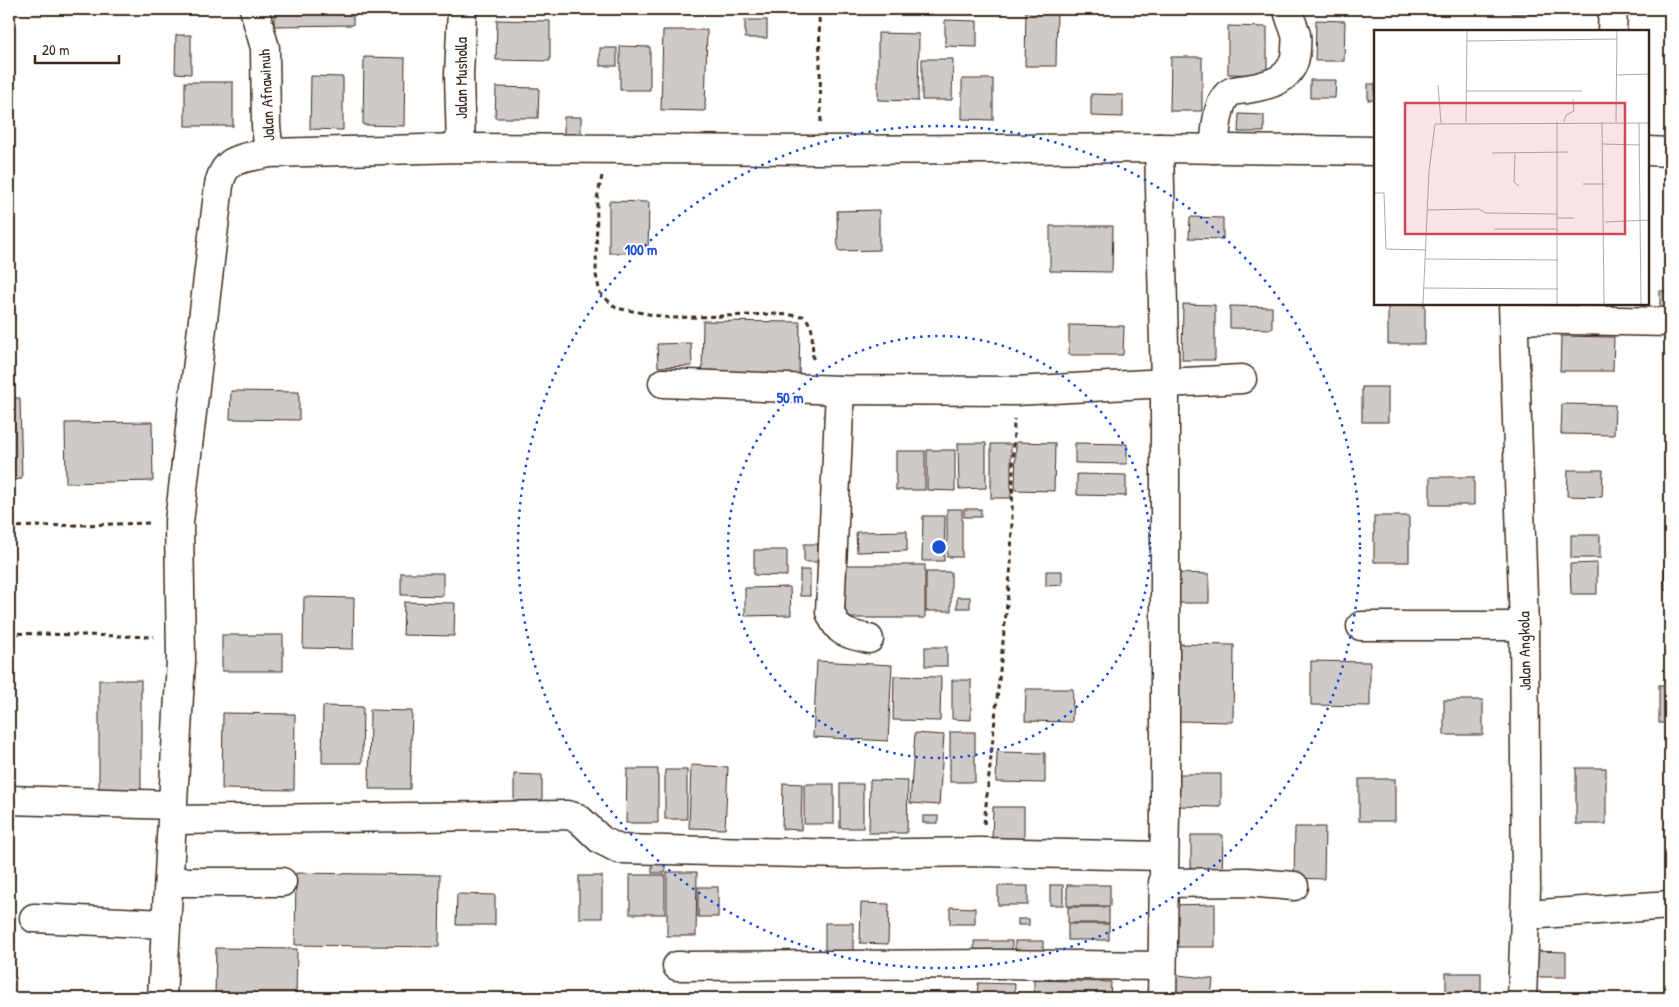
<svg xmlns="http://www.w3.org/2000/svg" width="1679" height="1007" font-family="'Patrick Hand',sans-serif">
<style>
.building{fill:#cfcac7;stroke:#3b2a1e}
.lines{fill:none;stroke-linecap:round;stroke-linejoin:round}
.minor-casing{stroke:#3b2a1e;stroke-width:31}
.path{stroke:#3b2a1e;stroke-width:3;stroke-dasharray:5 4;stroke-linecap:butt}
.minor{stroke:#fff;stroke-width:28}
.ring{fill:none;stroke:#1d4ed8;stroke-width:2.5;stroke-dasharray:2.5 5}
.labels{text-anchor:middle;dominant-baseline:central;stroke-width:4;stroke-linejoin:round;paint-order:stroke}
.street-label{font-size:16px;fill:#3b2a1e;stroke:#fff}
.inset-road{fill:none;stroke:#b1aaa5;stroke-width:1}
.view{fill:#d1495b;fill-opacity:0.15;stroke:#d1495b;stroke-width:2.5}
.inset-edge{fill:none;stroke:#3b2a1e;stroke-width:2.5}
.centre{fill:#1d4ed8;stroke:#fff;stroke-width:2.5}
.ring-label{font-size:15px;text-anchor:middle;font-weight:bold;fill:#1d4ed8;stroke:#fff;stroke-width:4;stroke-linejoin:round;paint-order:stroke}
</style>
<rect width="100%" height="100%" fill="#fff"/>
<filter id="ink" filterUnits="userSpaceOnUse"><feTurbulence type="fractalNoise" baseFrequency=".02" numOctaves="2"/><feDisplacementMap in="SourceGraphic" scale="10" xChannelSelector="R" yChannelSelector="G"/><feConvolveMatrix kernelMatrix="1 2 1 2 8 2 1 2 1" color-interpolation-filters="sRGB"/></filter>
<g filter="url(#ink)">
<g class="building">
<path d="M 274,9 L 353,9 L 353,25 L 274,26 Z"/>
<path d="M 1026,9 L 1057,9 L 1056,66 L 1025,66 Z"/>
<rect x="1512" y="9" width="84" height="5"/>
<path d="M 497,20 L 550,21 L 550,61 L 496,60 Z"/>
<rect x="745" y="20" width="22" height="18"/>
<path d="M 945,20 L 977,21 L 977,47 L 945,46 Z"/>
<path d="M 1316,20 L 1345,21 L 1344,61 L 1315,61 Z"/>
<path d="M 1228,26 L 1267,27 L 1267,75 L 1228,74 Z"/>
<path d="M 663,30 L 707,30 L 705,111 L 661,110 Z"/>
<path d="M 878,33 L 919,34 L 918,101 L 878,100 Z"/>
<path d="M 176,35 L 191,35 L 191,74 L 175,73 Z"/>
<path d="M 620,46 L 650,47 L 650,90 L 620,90 Z"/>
<rect x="600" y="48" width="17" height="18"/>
<path d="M 364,57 L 405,58 L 404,126 L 363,125 Z"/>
<path d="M 1171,57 L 1202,57 L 1202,111 L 1170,111 Z"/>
<path d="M 922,59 L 953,59 L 952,100 L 922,100 Z"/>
<path d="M 311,76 L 343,77 L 343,130 L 310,129 Z"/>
<path d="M 962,79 L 993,79 L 993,120 L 962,119 Z"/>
<path d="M 1310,80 L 1336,80 L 1335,98 L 1310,98 Z"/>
<rect x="185" y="82" width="48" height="44"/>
<rect x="1368" y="84" width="7" height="16"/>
<path d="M 496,87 L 539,88 L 538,118 L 495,118 Z"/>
<path d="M 1091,94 L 1123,95 L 1123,117 L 1091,116 Z"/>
<path d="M 1239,114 L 1264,115 L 1264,132 L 1238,132 Z"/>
<rect x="564" y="117" width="17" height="19"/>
<path d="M 609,201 L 649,202 L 648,253 L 609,253 Z"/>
<path d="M 879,210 L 879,250 L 838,251 L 837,211 Z"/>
<path d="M 1190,217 L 1223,218 L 1223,239 L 1189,238 Z"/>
<path d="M 1050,226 L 1113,226 L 1112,272 L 1050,271 Z"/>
<rect x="1660" y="291" width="10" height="27"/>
<path d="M 1183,304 L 1215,305 L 1215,360 L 1182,360 Z"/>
<rect x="1388" y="304" width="37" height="40"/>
<rect x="1569" y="304" width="44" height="5"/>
<path d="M 1230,306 L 1272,307 L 1272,329 L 1230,328 Z"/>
<path d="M 703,321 L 800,322 L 799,378 L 702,376 Z"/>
<path d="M 1069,325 L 1124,326 L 1123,355 L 1069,355 Z"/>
<path d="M 1561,336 L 1614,337 L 1613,371 L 1560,371 Z"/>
<path d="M 691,343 L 692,366 L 658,367 L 657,344 Z"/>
<rect x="1362" y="387" width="26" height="35"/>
<path d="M 231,391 L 299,392 L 299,420 L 230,419 Z"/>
<path d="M 9,398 L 20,398 L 22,479 L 9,480 Z"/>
<path d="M 1562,404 L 1615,405 L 1614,435 L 1561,434 Z"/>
<path d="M 152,422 L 153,481 L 66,483 L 65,423 Z"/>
<path d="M 1016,442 L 1055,443 L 1054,491 L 1015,490 Z"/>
<path d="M 958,443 L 986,443 L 986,488 L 959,489 Z"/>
<path d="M 1075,443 L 1127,444 L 1127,464 L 1075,463 Z"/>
<rect x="991" y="444" width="20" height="54"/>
<path d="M 927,450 L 955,450 L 955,491 L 927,490 Z"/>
<rect x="896" y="451" width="29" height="39"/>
<path d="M 1568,470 L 1603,470 L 1602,497 L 1567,496 Z"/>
<path d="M 1077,474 L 1126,475 L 1126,496 L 1077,495 Z"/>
<rect x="1430" y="477" width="44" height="28"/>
<rect x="947" y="509" width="15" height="48"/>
<rect x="964" y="509" width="17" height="8"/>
<path d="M 923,516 L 945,516 L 944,561 L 922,561 Z"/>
<rect x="1374" y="516" width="35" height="46"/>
<path d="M 907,531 L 907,551 L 857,552 L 856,532 Z"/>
<rect x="1571" y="535" width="29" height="23"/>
<rect x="804" y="544" width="14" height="18"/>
<path d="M 754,550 L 787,550 L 787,576 L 754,575 Z"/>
<path d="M 1665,556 L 1670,556 L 1670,590 L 1664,590 Z"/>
<path d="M 1597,563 L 1597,594 L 1571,594 L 1570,564 Z"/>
<rect x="845" y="565" width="80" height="53"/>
<rect x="800" y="570" width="10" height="26"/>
<path d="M 1046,571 L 1062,571 L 1062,585 L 1046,586 Z"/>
<rect x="926" y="572" width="25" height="39"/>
<path d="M 401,573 L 443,573 L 443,596 L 401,595 Z"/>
<path d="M 1175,573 L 1209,574 L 1209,603 L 1175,603 Z"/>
<path d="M 790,587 L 791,615 L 745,616 L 745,588 Z"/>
<path d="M 304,597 L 354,598 L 353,649 L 303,648 Z"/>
<rect x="957" y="597" width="13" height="11"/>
<path d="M 404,602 L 455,603 L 454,636 L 403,635 Z"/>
<rect x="222" y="635" width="61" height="36"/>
<path d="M 1178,644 L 1234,645 L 1233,722 L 1177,721 Z"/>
<rect x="925" y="647" width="22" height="19"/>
<path d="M 817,661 L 892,665 L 888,741 L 813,737 Z"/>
<path d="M 1311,661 L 1370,662 L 1370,706 L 1311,705 Z"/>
<path d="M 894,676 L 941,677 L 940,721 L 893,720 Z"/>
<rect x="99" y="680" width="42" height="115"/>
<path d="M 952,680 L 971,680 L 971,720 L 952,719 Z"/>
<rect x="1659" y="685" width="11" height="38"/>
<path d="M 1026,689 L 1073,689 L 1072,722 L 1025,721 Z"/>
<rect x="1444" y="700" width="39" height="35"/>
<path d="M 323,706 L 363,707 L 362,763 L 322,763 Z"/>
<path d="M 370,710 L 412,711 L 410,789 L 369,789 Z"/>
<path d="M 223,713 L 295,714 L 294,790 L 222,789 Z"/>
<rect x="950" y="732" width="25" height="50"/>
<path d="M 915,733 L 944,735 L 939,805 L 910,803 Z"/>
<path d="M 997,752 L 1045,753 L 1045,783 L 996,782 Z"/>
<path d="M 691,765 L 728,767 L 725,829 L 689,828 Z"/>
<rect x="1576" y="768" width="30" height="56"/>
<path d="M 627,769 L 658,769 L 658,823 L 626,823 Z"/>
<rect x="665" y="770" width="22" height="49"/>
<path d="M 514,774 L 542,775 L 542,809 L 514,808 Z"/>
<path d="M 1175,774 L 1221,774 L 1221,807 L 1174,806 Z"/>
<rect x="1359" y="779" width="36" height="42"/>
<path d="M 870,780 L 908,781 L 907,833 L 869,833 Z"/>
<path d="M 783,783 L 802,784 L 801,830 L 782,829 Z"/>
<rect x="804" y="784" width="30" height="40"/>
<rect x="840" y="784" width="23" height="44"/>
<path d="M 993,807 L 1024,807 L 1024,839 L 992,838 Z"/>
<rect x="923" y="816" width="15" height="7"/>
<path d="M 1295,827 L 1325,827 L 1324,879 L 1294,878 Z"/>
<path d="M 1191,835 L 1223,835 L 1222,879 L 1191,878 Z"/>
<rect x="652" y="862" width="13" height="11"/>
<path d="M 667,872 L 697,872 L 696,936 L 667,936 Z"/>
<path d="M 296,873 L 440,875 L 439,947 L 295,945 Z"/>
<rect x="630" y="875" width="35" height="39"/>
<rect x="579" y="876" width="23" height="42"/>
<rect x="1050" y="885" width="13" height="20"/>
<rect x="1067" y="885" width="43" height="21"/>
<rect x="998" y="886" width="30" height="19"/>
<rect x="698" y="887" width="20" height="30"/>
<path d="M 457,894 L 495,895 L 495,925 L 456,925 Z"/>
<path d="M 861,903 L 889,904 L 888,944 L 860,943 Z"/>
<path d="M 1215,904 L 1215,947 L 1168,947 L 1168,905 Z"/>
<path d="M 950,907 L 975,908 L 975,924 L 950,924 Z"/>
<rect x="1068" y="907" width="41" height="16"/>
<rect x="1018" y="919" width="11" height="6"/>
<rect x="825" y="923" width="28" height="39"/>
<rect x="1068" y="924" width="41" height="16"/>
<path d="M 974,941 L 1012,941 L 1012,964 L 975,964 Z"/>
<rect x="1015" y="941" width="28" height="21"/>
<path d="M 216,948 L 297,949 L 296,997 L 215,996 Z"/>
<path d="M 1533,951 L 1566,952 L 1566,977 L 1533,977 Z"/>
<rect x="1446" y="973" width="35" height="21"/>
<path d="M 1170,974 L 1213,979 L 1211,998 L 1168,994 Z"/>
<path d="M 1034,980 L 1111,982 L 1110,998 L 1034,998 Z"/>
<path d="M 978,983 L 1015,984 L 1014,998 L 977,998 Z"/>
</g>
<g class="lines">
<defs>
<g id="minor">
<path d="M 254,9 L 265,48 L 266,126 L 269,153"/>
<path d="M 1612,31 L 1613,9"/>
<path d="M 461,148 L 459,75 L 462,9"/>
<path d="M 1159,148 L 1165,383 L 1165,812 L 1162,998"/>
<path d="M 1214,149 C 1216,133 1216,109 1226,96 C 1231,90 1239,90 1247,89 C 1272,85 1294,79 1296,50 C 1296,45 1297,39 1296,35 C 1294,26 1289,18 1288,9"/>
<path d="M 1648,151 L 1670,152"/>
<path d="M 1513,304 L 1524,626 L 1526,889 L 1522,998"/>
<path d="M 1514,319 L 1670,322"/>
<path d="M 663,383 L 840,390 L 1015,391 L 1242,379"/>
<path d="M 840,390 L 830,612 C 839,635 846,633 869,639"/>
<path d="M 1361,626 L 1524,626"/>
<path d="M 9,800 L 173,805"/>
<path d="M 173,820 L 567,815 L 578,818 L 601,840 L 619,849 L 847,854 L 980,852 L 1163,856"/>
<path d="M 169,882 L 282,882"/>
<path d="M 1163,883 L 1247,882 L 1294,886"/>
<path d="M 1526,915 L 1670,905"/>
<path d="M 34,918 L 166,924"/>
<path d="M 677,966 L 999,964 L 1162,966"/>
<path d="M 162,998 L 181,660 L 179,522 L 219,185 C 225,156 243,159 269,153 L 461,148 L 821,150 L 1159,148 L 1375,151"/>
</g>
</defs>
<use href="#minor" class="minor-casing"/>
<g class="path">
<path d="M 819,9 L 821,123"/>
<path d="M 602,176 L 597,199 L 596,275 L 600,293 L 616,308 L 670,318 L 775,314 L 803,316 L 808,321 L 812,330 L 813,361"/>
<path d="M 9,527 L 150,523"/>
<path d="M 9,633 L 154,637"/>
<path d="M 984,824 L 1011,565 L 1014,419"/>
</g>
<use href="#minor" class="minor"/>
</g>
</g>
<g class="ring">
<circle cx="939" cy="547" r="211"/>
<circle cx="939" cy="547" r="421"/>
</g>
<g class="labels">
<g class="street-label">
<text transform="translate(461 78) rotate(-90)">Jalan Musholla</text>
<text transform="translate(266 95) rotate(-93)">Jalan Afnawinuh</text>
<text transform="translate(1524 651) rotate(-91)">Jalan Angkola</text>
</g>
</g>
<g transform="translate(1374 30)">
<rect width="275" height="275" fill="#fff"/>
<path class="inset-road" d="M 93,11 L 243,9M 242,45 L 275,44M 64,55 L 67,93M 92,61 L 208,61M 92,92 L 93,1M 183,92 L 183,274M 190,92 L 192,85 L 200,81 L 199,69M 228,92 L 230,274M 242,92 L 243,1M 265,93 L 267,274M 229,114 L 266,115M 118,123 L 194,122M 141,124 L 140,152 L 145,156M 209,154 L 231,154M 0,163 L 10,163 L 12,219 L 52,220M 54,180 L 105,179 L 112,183 L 183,184M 183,188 L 200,188M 231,192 L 275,190M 120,199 L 183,199M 51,229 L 184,230M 49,258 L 184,259M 49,274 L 55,141 L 61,94 L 275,93"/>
<path class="view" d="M 31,73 L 251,73 L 251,204 L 31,204 Z"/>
<rect width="275" height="275" class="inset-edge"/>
</g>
<circle cx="939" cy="547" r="8" class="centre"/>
<g class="ring-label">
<text x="641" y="255">100 m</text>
<text x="790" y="403">50 m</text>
</g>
<rect width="1679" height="1007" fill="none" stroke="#fff" stroke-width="30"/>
<rect x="15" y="15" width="1649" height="977" fill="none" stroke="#3b2a1e" stroke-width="2" filter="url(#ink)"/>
<path d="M35 55v8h84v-8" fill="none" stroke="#3b2a1e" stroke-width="2.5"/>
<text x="42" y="55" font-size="15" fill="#3b2a1e" stroke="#ffffff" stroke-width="4" paint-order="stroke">20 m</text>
</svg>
